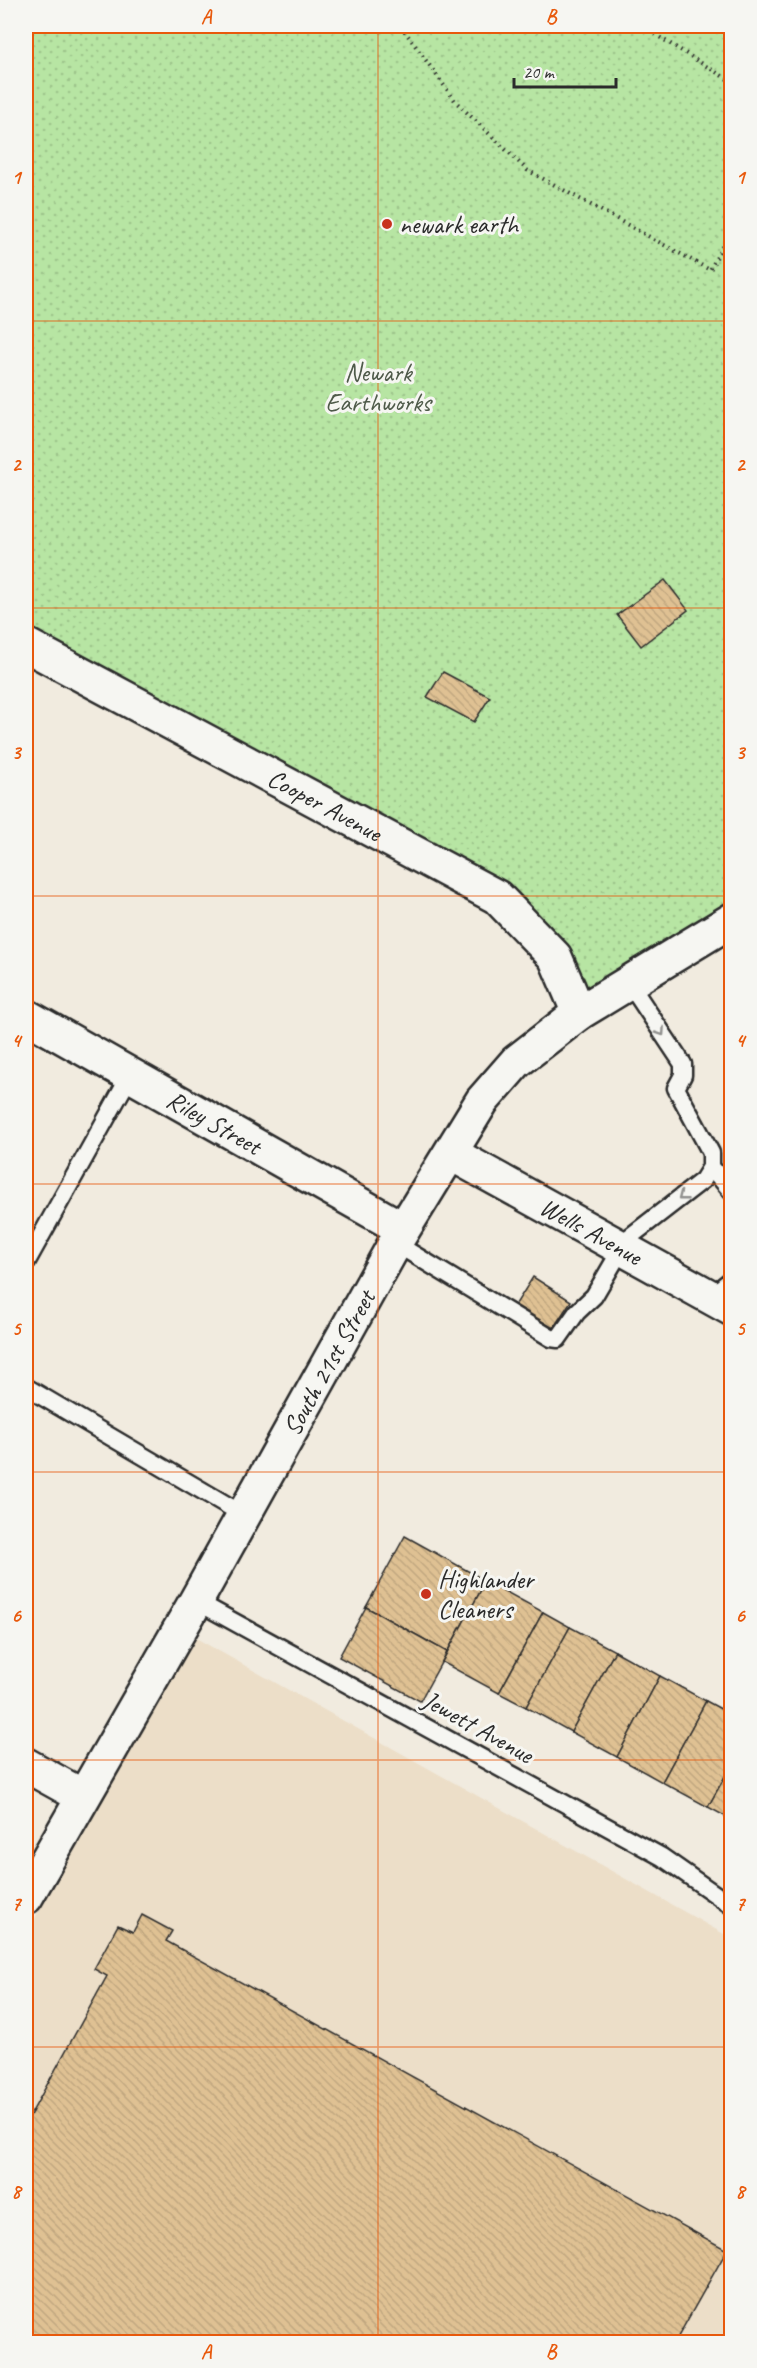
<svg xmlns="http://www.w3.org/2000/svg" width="757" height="2368" font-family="Caveat,sans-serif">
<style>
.built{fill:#ecdec8}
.park{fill:url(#park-dots);stroke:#718867;stroke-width:1.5}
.building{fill:url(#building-back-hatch);stroke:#2b2b2b;stroke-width:1.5}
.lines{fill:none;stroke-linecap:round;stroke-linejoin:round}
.lane-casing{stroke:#2b2b2b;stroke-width:21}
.street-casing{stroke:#2b2b2b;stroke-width:38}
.secondary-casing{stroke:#2b2b2b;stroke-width:38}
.path{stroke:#2b2b2b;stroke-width:4;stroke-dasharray:1.5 4.5;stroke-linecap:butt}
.lane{stroke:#f6f6f2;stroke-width:16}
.street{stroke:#f6f6f2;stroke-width:33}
.secondary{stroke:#f6f6f2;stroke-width:33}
.oneway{stroke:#90908e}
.grid{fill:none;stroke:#e8590c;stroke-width:1.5;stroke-opacity:0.55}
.poi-dot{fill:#c8321e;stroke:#f6f6f2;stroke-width:2}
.labels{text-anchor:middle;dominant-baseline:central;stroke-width:6;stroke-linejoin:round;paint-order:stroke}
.poi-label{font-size:26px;fill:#2b2b2b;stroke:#f6f6f2;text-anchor:start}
.park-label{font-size:26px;fill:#4e5a49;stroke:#f6f6f2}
.street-label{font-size:26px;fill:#2b2b2b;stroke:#f6f6f2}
.neatline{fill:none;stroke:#e8590c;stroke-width:2}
.grid-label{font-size:20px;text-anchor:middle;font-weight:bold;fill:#e8590c}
</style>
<defs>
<pattern id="park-dots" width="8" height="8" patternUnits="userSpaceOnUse" patternTransform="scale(1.5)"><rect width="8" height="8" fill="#b7e5a3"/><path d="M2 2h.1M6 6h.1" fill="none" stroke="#9ec58c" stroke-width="1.8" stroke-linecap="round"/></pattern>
<pattern id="building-back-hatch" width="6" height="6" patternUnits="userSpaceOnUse" patternTransform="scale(1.5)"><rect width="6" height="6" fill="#dfc193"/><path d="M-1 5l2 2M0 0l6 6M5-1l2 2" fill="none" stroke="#c0a67f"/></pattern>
</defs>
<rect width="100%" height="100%" fill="#f1ebdf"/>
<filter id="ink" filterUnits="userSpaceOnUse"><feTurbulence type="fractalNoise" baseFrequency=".0167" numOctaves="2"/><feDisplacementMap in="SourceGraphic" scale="12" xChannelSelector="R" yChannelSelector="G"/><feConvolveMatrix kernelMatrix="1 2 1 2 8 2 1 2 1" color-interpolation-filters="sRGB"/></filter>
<g filter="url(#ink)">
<path class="built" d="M 194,1637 L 731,1938 L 731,2342 L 26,2342 L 26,1934 Z"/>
<path class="park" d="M 26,26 L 731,26 L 731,919 L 579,1013 L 529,930 L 26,645 Z"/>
<g class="building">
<path d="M 665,580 L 688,610 L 641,646 L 617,615 Z"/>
<path d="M 443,672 L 490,697 L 474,722 L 427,697 Z"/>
<path d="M 533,1277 L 571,1301 L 552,1330 L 514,1307 Z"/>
<path d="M 405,1536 L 486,1581 L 447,1652 L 366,1607 Z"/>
<path d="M 486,1581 L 543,1612 L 499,1693 L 442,1662 Z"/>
<path d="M 366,1607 L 447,1652 L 420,1701 L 339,1657 Z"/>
<path d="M 543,1612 L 570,1627 L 526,1707 L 499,1693 Z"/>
<path d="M 570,1627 L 615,1651 L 571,1732 L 526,1707 Z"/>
<path d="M 615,1651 L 660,1676 L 617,1757 L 571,1732 Z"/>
<path d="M 660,1676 L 706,1701 L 662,1782 L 617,1757 Z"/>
<path d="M 706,1701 L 732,1715 L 732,1764 L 708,1807 L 662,1782 Z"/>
<path d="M 732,1764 L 732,1820 L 708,1807 Z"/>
<path d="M 142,1915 L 172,1931 L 166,1941 L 727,2250 L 675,2342 L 26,2342 L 26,2123 L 107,1976 L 94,1969 L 118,1925 L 133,1932 Z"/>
</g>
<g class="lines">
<defs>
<g id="lane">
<path d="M 711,1167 L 732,1192"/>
<path d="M 395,1243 L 551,1338 L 558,1339 L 577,1312 L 594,1296 L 622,1248"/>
<path d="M 618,1246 L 703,1180 L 711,1167 L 711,1153 L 676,1088 L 683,1075 L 683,1064 L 629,983"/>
<path d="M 26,1263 L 131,1074"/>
<path d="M 710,1297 L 732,1279"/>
<path d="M 26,1387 L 242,1514"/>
<path d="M 196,1601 L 662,1857 L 732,1906"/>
</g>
<g id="street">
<path id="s1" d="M 26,645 L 497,897 L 555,957 L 579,1013"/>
<path id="s2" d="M 26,1016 L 403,1229"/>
<path id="s3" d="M 452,1154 L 732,1309"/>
<path d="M 26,1765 L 82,1796"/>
</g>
<g id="secondary">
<path id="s4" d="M 26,1897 L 196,1601 L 398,1238 L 482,1101 L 516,1062 L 579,1013 L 732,920"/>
</g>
</defs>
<use href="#lane" class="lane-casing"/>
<use href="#street" class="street-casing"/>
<use href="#secondary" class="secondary-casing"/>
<g class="path">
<path d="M 401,26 L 456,102 L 527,170 L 710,270 L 732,227"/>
<path d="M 646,26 L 656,35 L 732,82"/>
</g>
<use href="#lane" class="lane"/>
<use href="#street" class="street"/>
<use href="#secondary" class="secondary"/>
</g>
<defs><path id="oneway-chevron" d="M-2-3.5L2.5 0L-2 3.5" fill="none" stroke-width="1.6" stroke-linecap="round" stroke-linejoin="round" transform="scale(1.5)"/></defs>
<g class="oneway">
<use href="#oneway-chevron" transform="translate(661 1032) rotate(56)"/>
<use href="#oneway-chevron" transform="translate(682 1197) rotate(142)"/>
</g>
</g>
<path class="grid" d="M 378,26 L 378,2342M 26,321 L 732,321M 26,608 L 732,608M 26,896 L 732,896M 26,1184 L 732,1184M 26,1472 L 732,1472M 26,1760 L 732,1760M 26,2047 L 732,2047"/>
<g class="poi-dot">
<circle cx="387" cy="224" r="6"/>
<circle cx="426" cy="1594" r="6"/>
</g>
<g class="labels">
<g class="poi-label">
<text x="399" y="224">newark earth</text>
<text x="438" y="1579">Highlander<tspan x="438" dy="30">Cleaners</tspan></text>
</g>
<g class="park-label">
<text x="378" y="372">Newark<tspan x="378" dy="30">Earthworks</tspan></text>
</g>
<g class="street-label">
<text stroke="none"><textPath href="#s1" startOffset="339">Cooper Avenue</textPath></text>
<text stroke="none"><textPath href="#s2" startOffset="216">Riley Street</textPath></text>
<text stroke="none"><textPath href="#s3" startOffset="159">Wells Avenue</textPath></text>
<text stroke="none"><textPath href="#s4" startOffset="614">South 21st Street</textPath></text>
<text transform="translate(478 1727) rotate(29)">Jewett Avenue</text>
</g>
</g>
<rect width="757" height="2368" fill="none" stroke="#f6f6f2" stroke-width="66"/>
<path d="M514 78v9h102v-9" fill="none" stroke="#2b2b2b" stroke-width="3"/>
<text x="523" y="78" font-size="18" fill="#2b2b2b" stroke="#f6f6f2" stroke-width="4.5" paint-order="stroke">20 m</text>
<rect x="33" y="33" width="691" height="2302" class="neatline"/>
<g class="grid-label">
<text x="206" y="23">A</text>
<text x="551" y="23">B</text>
<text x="16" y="184">1</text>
<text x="740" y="184">1</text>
<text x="16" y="471">2</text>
<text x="740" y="471">2</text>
<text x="16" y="759">3</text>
<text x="740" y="759">3</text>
<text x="16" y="1047">4</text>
<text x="740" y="1047">4</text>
<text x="16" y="1335">5</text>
<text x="740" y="1335">5</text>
<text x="16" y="1622">6</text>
<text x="740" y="1622">6</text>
<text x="16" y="1910">7</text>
<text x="740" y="1910">7</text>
<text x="16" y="2198">8</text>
<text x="740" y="2198">8</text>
<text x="206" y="2358">A</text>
<text x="551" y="2358">B</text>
</g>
</svg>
